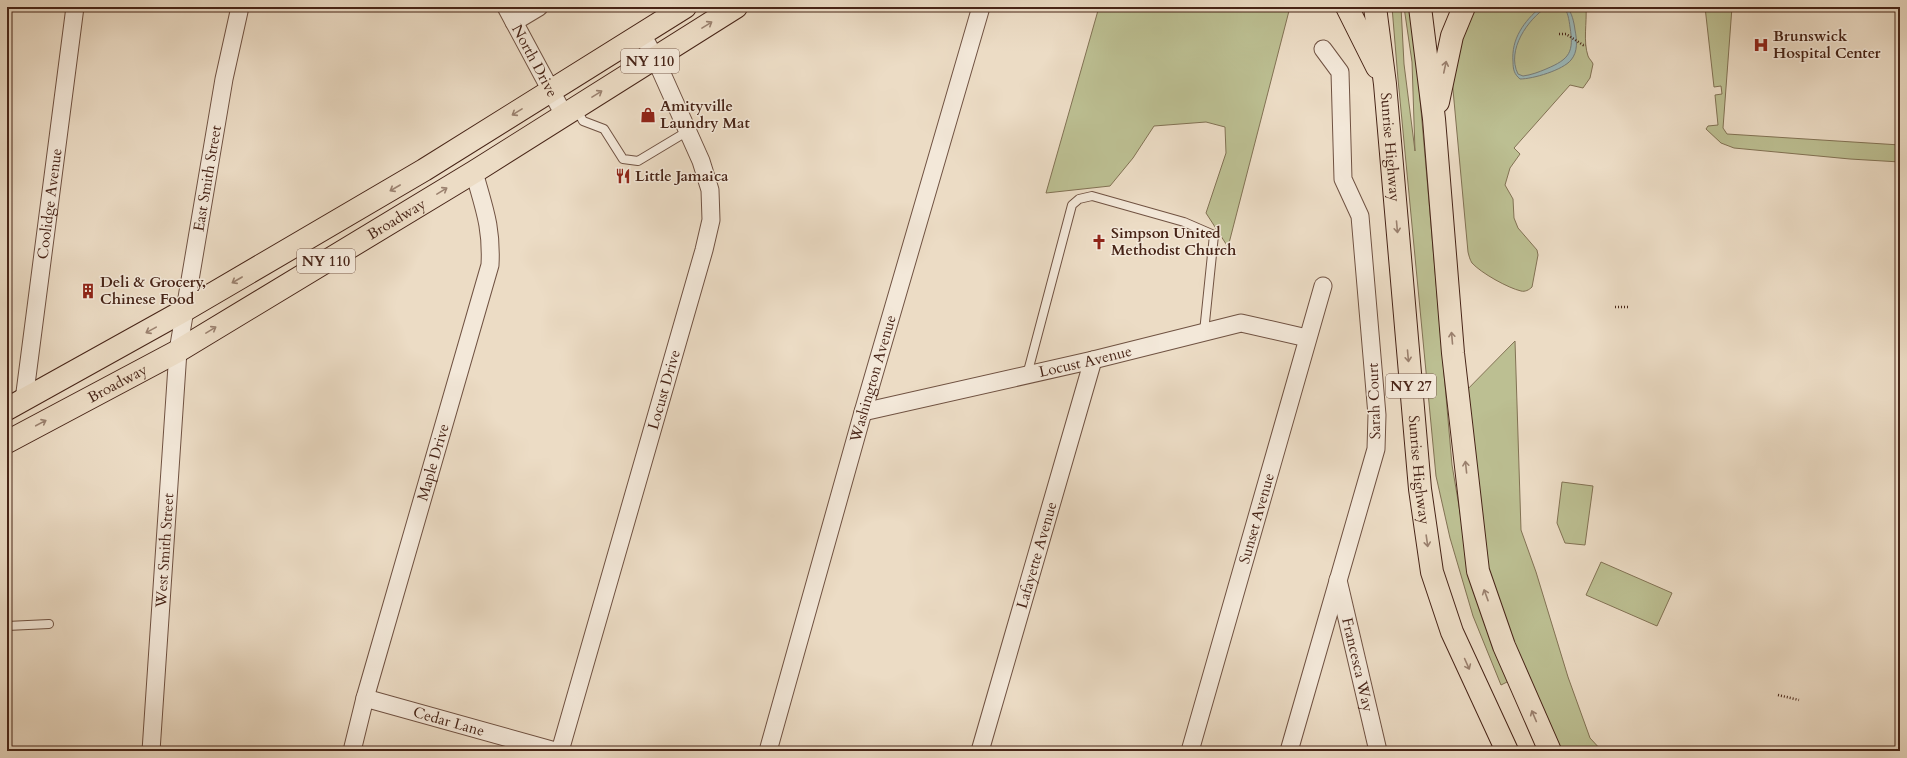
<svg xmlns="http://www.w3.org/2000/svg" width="1907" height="758" font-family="Cardo,serif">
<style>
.green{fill:#bcbf92;stroke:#827254}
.water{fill:#9bbabc;stroke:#797e7a}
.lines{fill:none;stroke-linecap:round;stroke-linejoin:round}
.lane-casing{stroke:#705242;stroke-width:10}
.street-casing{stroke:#705242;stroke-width:19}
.primary-casing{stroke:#472417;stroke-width:24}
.highway-casing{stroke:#472417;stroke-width:24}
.path{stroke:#472417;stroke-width:2.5;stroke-dasharray:1 2;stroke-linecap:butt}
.lane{stroke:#f3e8d9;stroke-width:8}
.street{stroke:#f3e8d9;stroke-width:17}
.primary{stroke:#ecdcc5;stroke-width:22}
.highway{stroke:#ecdcc5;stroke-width:22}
.oneway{stroke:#9a806e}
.labels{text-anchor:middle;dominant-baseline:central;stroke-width:3;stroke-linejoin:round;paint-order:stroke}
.shield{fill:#f3e8d9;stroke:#7b5f51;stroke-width:1}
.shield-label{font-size:14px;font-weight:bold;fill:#472417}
.poi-label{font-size:15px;font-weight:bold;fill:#472417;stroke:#f3e8d9;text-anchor:start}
.street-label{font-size:15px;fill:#472417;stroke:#f3e8d9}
</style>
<rect width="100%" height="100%" fill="#ecdcc5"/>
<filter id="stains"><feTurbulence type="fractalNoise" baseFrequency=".005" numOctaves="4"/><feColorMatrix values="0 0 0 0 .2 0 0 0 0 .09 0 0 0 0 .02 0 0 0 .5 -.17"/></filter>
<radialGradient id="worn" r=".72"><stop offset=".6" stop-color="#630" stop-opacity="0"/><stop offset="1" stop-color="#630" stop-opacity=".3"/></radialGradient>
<g class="green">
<path d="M 1099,7 L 1290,7 L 1228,247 L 1206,213 L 1226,153 L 1225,127 L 1206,122 L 1154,126 L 1133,158 L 1110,186 L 1046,193 Z"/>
<path d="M 1392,7 L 1401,7 L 1404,64 L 1415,151 L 1412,62 L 1404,7 L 1412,7 L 1452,465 L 1461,518 L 1480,591 L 1511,680 L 1501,685 L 1473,616 L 1450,538 L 1436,476 L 1398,79 Z"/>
<path d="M 1471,7 L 1586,7 C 1587,23 1583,41 1588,56 C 1589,59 1592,61 1593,64 L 1590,78 L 1583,88 L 1570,85 L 1514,148 L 1520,154 L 1510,168 L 1505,185 L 1513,199 L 1514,218 L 1518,228 L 1537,250 L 1538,255 L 1532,287 C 1529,290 1525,292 1521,291 C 1508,288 1481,273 1472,263 C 1470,260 1469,256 1468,252 L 1452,79 Z"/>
<path d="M 1705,7 L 1732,7 L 1723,128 L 1727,134 L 1900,145 L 1900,162 L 1850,159 L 1734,148 L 1721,143 L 1706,129 L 1708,126 L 1718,125 L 1715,95 L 1722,94 L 1721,86 L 1714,87 Z"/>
<path d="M 1515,341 L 1521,530 L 1536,572 L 1568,677 L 1590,738 L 1602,751 L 1552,751 L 1500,636 L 1458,399 Z"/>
<path d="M 1562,482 L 1593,486 L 1585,545 L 1565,543 L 1557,523 Z"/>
<path d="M 1601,562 L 1672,593 L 1657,626 L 1586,595 Z"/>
</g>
<path class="water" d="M 1541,7 L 1547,7 C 1528,19 1506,50 1518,74 L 1523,76 C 1531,75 1539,72 1546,69 C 1570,59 1574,52 1570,27 C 1569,20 1568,11 1563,7 L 1567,7 C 1572,13 1574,22 1575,30 C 1577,40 1578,52 1571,60 C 1563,70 1533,79 1520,79 C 1514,74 1513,69 1513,62 C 1511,39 1524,21 1541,7 Z"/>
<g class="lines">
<defs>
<g id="lane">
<path d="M 576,108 L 583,121 L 604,129 L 623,159 L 638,161 L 688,131"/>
<path d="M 1027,375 L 1072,205 L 1079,199 L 1092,196 L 1184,222 L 1214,235 L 1204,332"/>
<path d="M 7,626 L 49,624"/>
</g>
<g id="street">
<path id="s1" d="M 506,7 L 564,115"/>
<path d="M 514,22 L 539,7"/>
<path id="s2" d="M 24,400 L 75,7"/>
<path id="s3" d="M 863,412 L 1093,360 L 1241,323 L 1307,338"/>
<path id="s4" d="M 1338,580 L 1378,751"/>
<path id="s5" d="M 365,698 L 555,751"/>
<path id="s6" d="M 151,751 L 178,351 L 224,79 L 240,7"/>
<path id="s7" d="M 352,751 L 365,698 L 490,265 C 492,227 484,208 474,172"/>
<path id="s8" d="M 560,751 L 704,250 L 711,220 L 710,190 L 701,161 L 655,58 L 642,34"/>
<path id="s9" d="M 768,751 L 863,412 L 981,7"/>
<path id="s10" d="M 980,751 L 1093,360"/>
<path id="s11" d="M 1190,751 L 1323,286"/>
<path d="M 1289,751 L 1376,449 L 1377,415 L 1360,216 L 1343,179 L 1340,72 L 1323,49"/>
</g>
<g id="primary">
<path d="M 7,409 L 185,310 L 424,170 L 685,7"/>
<path id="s12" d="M 7,442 L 178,351 L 474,172 L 736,7"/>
</g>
<g id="highway">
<path d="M 1347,7 L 1377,67"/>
<path id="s13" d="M 1375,7 L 1385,84 L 1420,489 L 1432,572 L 1452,632 L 1507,751"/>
<path d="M 1420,7 L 1434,119 L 1453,353 L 1478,571 L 1504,646 L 1550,751"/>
<path d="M 1438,102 L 1452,36 L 1464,7"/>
</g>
</defs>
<use href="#lane" class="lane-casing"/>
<use href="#street" class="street-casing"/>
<use href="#primary" class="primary-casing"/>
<use href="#highway" class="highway-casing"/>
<g class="path">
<path d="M 1559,34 L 1566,34 L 1583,45 L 1586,45"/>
<path d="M 1615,307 L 1629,307"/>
<path d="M 1778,695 L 1799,700"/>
</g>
<use href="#lane" class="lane"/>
<use href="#street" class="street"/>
<use href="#primary" class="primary"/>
<use href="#highway" class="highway"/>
</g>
<defs><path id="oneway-shaft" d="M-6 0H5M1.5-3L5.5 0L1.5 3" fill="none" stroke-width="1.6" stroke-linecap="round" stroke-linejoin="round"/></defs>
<g class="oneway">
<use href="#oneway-shaft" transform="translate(707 25) rotate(-32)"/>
<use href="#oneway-shaft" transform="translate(1445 67) rotate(-78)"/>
<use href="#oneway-shaft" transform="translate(597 94) rotate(-32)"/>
<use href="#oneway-shaft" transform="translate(517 112) rotate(148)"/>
<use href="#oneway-shaft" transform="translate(395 188) rotate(150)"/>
<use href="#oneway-shaft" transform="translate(442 191) rotate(-31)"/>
<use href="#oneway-shaft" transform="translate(1397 227) rotate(85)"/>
<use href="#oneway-shaft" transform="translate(237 280) rotate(150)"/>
<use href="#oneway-shaft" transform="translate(151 330) rotate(151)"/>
<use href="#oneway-shaft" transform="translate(211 330) rotate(-31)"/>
<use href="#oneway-shaft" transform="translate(1452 338) rotate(-95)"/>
<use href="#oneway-shaft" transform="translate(1408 356) rotate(85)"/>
<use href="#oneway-shaft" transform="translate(41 423) rotate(-28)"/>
<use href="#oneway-shaft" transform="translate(1466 467) rotate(-96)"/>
<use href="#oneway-shaft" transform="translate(1427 541) rotate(82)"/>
<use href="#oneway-shaft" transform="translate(1486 595) rotate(-110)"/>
<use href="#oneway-shaft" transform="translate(1467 664) rotate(66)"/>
<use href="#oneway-shaft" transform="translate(1534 716) rotate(-113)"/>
</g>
<defs>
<symbol id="hospital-bare" viewBox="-9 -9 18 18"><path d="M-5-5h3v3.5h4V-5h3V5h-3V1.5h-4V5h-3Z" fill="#8f2418" stroke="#f3e8d9" stroke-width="2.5" paint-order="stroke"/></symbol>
<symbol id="shop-bare" viewBox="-9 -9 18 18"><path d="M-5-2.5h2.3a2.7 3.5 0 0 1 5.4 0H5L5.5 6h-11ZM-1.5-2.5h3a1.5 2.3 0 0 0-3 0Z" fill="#8f2418" stroke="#f3e8d9" stroke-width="2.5" paint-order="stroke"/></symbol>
<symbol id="restaurant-bare" viewBox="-9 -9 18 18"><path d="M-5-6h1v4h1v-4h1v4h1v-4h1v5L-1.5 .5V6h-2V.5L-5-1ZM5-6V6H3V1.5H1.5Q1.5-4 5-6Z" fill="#8f2418" stroke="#f3e8d9" stroke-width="2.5" paint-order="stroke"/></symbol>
<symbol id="church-bare" viewBox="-9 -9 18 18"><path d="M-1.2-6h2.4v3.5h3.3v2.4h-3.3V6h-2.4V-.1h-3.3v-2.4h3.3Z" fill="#8f2418" stroke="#f3e8d9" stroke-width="2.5" paint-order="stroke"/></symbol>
<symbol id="building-bare" viewBox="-9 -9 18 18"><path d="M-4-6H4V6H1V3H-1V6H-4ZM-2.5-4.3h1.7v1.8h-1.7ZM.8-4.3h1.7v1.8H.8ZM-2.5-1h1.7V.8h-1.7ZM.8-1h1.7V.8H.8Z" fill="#8f2418" stroke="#f3e8d9" stroke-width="2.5" paint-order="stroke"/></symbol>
</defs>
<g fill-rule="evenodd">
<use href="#hospital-bare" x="1750" y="34" width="22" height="22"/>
<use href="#shop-bare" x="637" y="104" width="22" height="22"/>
<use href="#restaurant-bare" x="612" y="165" width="22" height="22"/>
<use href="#church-bare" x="1088" y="231" width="22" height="22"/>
<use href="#building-bare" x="77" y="280" width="22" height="22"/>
</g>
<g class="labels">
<g class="shield">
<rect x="621" y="49" width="58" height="24" rx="3"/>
<rect x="297" y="249" width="58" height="24" rx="3"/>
<rect x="1386" y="374" width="50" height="24" rx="3"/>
</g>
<g class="shield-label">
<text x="650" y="61">NY 110</text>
<text x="326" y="261">NY 110</text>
<text x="1411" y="386">NY 27</text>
</g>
<g class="poi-label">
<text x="1773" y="36">Brunswick<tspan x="1773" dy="17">Hospital Center</tspan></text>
<text x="660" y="106">Amityville<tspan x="660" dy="17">Laundry Mat</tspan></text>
<text x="635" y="176">Little Jamaica</text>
<text x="1111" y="233">Simpson United<tspan x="1111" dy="17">Methodist Church</tspan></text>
<text x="100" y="282">Deli &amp; Grocery,<tspan x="100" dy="17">Chinese Food</tspan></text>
</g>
<g class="street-label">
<text stroke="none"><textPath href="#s1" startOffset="61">North Drive</textPath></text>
<text stroke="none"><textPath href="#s13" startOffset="141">Sunrise Highway</textPath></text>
<text stroke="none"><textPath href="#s6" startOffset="576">East Smith Street</textPath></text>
<text stroke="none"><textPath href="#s2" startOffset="198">Coolidge Avenue</textPath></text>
<text stroke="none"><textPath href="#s12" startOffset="449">Broadway</textPath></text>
<text stroke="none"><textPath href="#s3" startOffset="228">Locust Avenue</textPath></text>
<text stroke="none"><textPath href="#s9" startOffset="387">Washington Avenue</textPath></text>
<text stroke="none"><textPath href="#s12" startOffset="125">Broadway</textPath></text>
<text stroke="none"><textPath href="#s8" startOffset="376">Locust Drive</textPath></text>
<text transform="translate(1374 401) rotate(-92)">Sarah Court</text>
<text stroke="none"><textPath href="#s7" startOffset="300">Maple Drive</textPath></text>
<text stroke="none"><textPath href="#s13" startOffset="465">Sunrise Highway</textPath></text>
<text stroke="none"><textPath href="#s11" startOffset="242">Sunset Avenue</textPath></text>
<text stroke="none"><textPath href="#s6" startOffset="201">West Smith Street</textPath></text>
<text stroke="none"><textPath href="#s10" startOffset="204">Lafayette Avenue</textPath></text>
<text stroke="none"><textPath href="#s4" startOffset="87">Francesca Way</textPath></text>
<text stroke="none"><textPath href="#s5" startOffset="87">Cedar Lane</textPath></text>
</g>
</g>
<rect width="1907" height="758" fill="none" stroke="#ecdcc5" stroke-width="24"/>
<rect x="8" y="8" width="1891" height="742" fill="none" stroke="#472417" stroke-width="2"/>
<rect x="12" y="12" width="1883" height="734" fill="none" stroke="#472417"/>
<rect width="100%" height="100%" filter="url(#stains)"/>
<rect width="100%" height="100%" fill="url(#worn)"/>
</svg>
